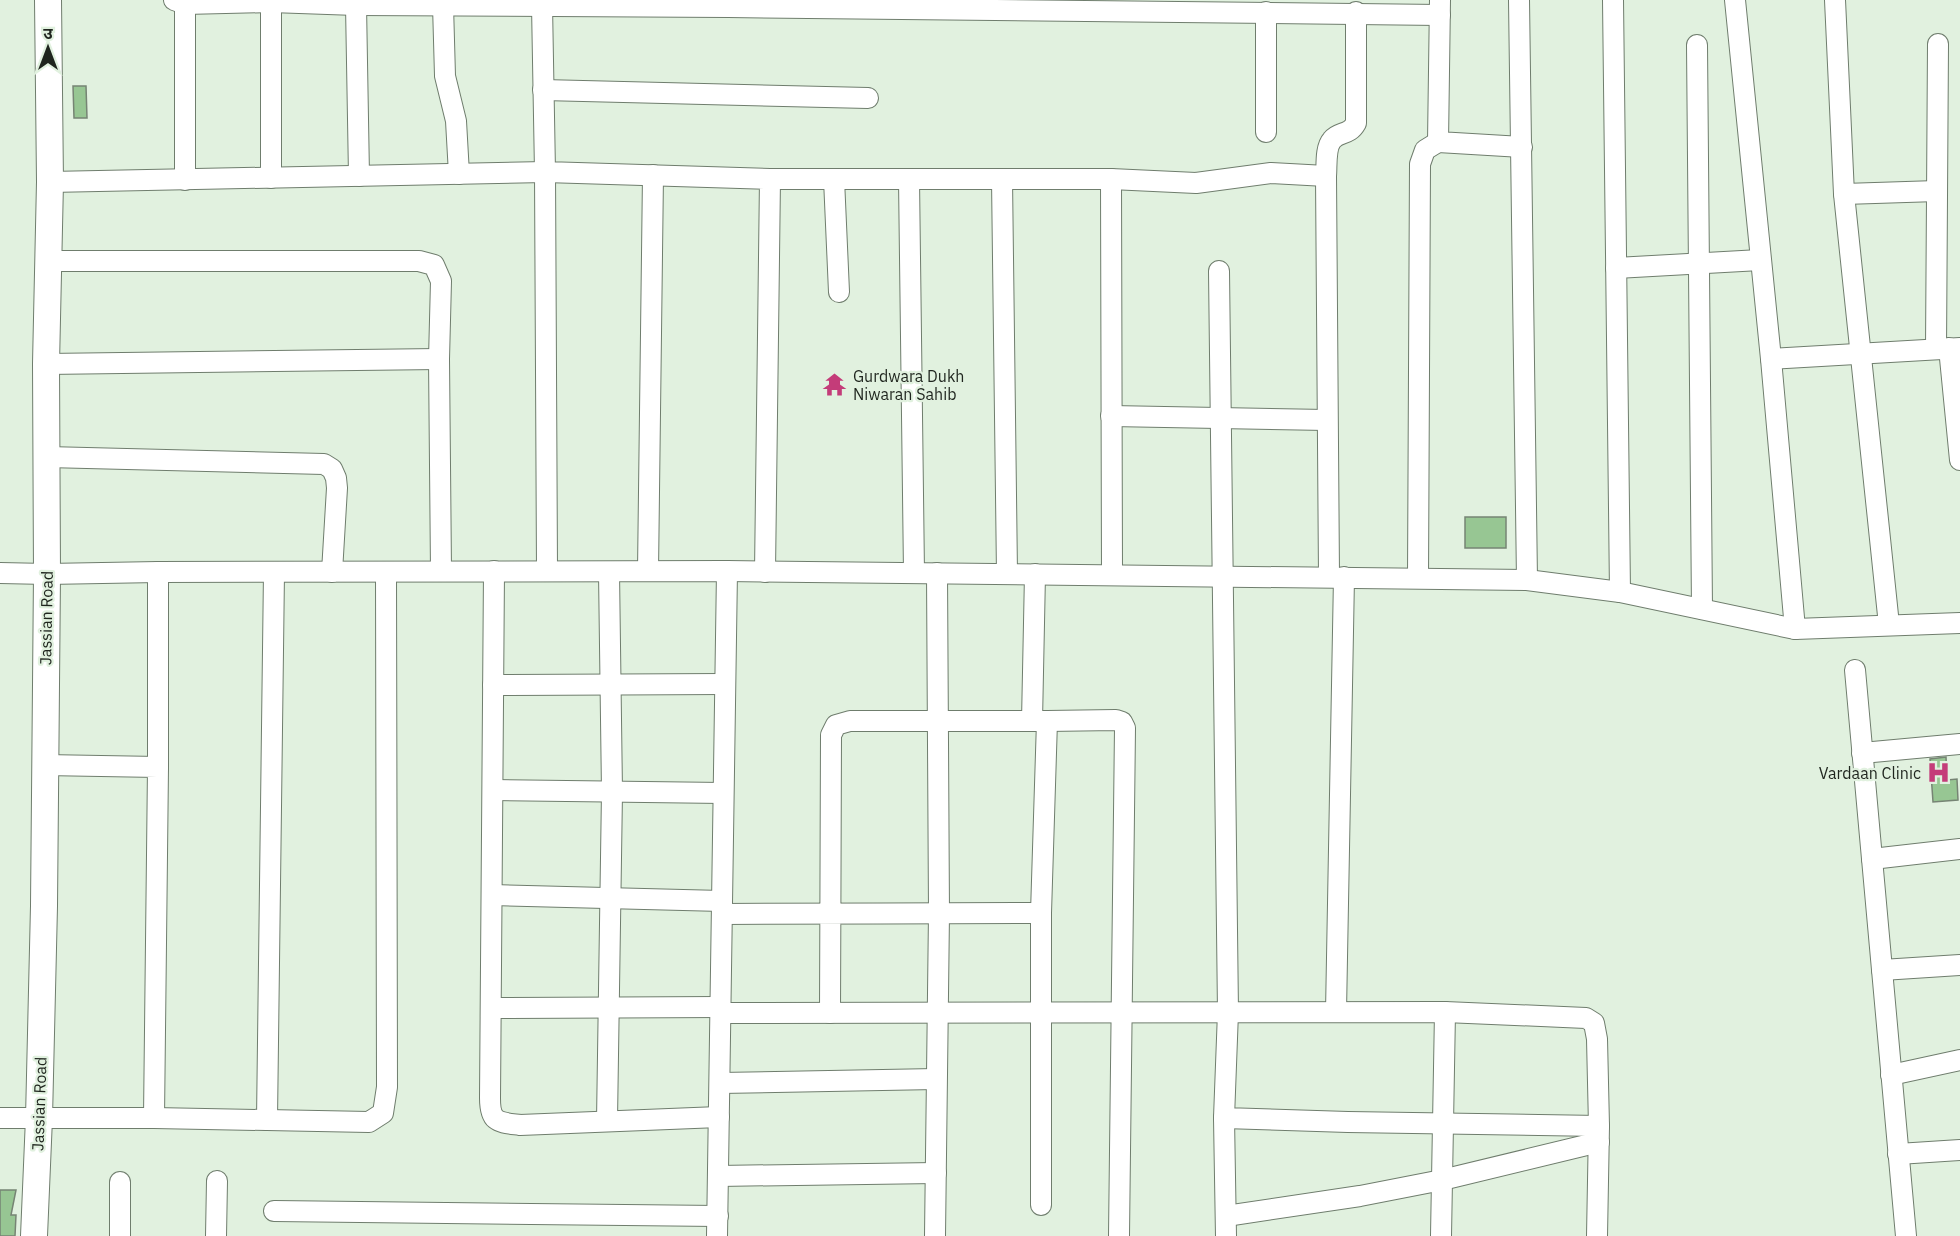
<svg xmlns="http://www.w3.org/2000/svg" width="1960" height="1236" font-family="'IBM Plex Sans','Noto Sans Devanagari',sans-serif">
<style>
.building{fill:#97c693;stroke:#768474;stroke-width:1.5}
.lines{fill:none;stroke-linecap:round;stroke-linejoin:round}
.minor-casing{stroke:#6f7d6d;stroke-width:22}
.tertiary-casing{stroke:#6f7d6d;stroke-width:28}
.minor{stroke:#fff;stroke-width:20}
.tertiary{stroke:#fff;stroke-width:26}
.labels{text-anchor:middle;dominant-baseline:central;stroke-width:4.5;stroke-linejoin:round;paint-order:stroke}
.poi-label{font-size:16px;fill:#1f251e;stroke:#e1f1df;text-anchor:start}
.street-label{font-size:16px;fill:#1f251e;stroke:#e1f1df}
</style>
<rect width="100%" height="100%" fill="#e1f1df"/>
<g class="building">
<path d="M 73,86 L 86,86 L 87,118 L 74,118 Z"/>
<rect x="1465" y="517" width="41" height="31"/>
<path d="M 1946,757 L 1947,780 L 1957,779 L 1958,800 L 1933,802 L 1930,759 Z"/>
<path d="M 0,1190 L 16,1190 L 11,1215 L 16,1215 L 15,1236 L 0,1236 Z"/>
</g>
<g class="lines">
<defs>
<g id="minor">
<path d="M 174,0 L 185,4 L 185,180"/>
<path d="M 271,0 L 271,178"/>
<path d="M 1440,0 L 1438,142 L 1522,147"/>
<path d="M 1519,0 L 1527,580"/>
<path d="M 1613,0 L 1620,592"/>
<path d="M 1735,0 L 1771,359 L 1795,629 L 1960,623"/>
<path d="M 1835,0 L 1844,194 L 1889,625"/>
<path d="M 185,4 L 271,2 L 356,5 L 728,7 L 1440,15"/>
<path d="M 356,5 L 359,176"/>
<path d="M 443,5 L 445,76 L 456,121 L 459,174"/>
<path d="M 542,5 L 545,172 L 770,179 L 765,572"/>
<path d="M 1266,12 L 1266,132"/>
<path d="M 1697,45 L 1702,609"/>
<path d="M 543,90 L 868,98"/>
<path d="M 770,179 L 1111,179 L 1196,183 L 1271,173 L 1326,176"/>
<path d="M 834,179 L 839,292"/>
<path d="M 909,179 L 914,573"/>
<path d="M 1002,179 L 1007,574"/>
<path d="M 1111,179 L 1112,575"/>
<path d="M 50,182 L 545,172 L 547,571"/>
<path d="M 1844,194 L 1937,191"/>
<path d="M 49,261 L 419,261 L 434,265 L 441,281 L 439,359 L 441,571"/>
<path d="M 1616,268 L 1760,260"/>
<path d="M 1219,271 L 1228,1012 L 1224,1118 L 1348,1122 L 1599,1126"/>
<path d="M 1949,348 L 1960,460"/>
<path d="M 1936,349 L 1938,44"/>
<path d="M 1771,359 L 1960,348"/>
<path d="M 46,364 L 439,359"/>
<path d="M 1111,416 L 1326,420"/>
<path d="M 47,457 L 324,464 L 332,469 L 336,478 L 337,488 L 332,572"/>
<path d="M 494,571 L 490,1098 C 490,1123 498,1122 520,1125 L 719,1117"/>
<path d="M 648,571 L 653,175"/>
<path d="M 727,571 L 1527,580 L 1620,592 L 1795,629"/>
<path d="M 158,572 L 158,767"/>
<path d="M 0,573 L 47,574 L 158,572 L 727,571 L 717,1236"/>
<path d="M 1329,577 L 1326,176 C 1327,166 1325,148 1332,140 C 1339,131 1349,136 1356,123 L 1356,12"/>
<path d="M 1418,578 L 1420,164 L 1425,150 L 1438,142"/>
<path d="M 1855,670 L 1906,1236"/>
<path d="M 493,685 L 725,684"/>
<path d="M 1032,721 L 1035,574"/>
<path d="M 1047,721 L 1116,720 L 1122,722 L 1125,728 L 1119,1236"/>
<path d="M 1862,753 L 1960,744"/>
<path d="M 493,790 L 723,793"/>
<path d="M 1872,859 L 1960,849"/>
<path d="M 492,895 L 722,901"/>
<path d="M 722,914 C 828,914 935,913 1041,913 L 1047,721 L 850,721 L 836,725 L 831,735 L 830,1013"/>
<path d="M 1882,970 L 1960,965"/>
<path d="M 492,1008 L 721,1007"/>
<path d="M 1336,1012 L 1344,577"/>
<path d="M 721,1013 L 1445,1012 L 1586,1018 L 1594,1023 L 1597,1039 L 1599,1126 L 1597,1236"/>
<path d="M 1891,1075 L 1960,1060"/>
<path d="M 720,1083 L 936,1079"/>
<path d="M 0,1118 L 154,1118 L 158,767 L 44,765"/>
<path d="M 154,1118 L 369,1122 L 383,1113 L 387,1087 L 386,573"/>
<path d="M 1224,1118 L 1226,1236"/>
<path d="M 267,1120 L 274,572"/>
<path d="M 607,1121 L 612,792 L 609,572"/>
<path d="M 1898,1154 L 1960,1150"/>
<path d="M 718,1176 L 936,1173"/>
<path d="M 1041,1205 L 1041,913"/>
<path d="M 274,1211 L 718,1216"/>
<path d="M 1226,1216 L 1360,1196 L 1442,1180 L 1599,1142"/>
<path d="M 120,1236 L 120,1182"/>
<path d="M 216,1236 L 217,1181"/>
<path d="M 935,1236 L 939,913 L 937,573"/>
<path d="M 1441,1236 L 1445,1012"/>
</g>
<path id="tertiary" d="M 34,1236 L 39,1118 L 44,906 L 47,574 L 46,364 L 50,182 L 48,0"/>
</defs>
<use href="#minor" class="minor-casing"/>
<use href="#tertiary" class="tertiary-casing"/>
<use href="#minor" class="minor"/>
<use href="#tertiary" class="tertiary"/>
</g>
<defs>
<symbol id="temple-bare" viewBox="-9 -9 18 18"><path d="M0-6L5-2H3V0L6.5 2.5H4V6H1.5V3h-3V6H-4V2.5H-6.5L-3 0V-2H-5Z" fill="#c43c79" stroke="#e1f1df" stroke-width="2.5" paint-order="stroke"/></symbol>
<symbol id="hospital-bare" viewBox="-9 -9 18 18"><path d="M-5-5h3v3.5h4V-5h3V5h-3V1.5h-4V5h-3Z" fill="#c43c79" stroke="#e1f1df" stroke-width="2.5" paint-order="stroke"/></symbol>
</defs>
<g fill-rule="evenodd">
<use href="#temple-bare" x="818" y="368" width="33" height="33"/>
<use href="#hospital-bare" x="1922" y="756" width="33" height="33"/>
</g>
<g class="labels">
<g class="poi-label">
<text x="853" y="376">Gurdwara Dukh<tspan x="853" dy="18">Niwaran Sahib</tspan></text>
<text x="1921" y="773" text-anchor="end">Vardaan Clinic</text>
</g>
<g class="street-label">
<text transform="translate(46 618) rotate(-89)">Jassian Road</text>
<text transform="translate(39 1104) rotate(-88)">Jassian Road</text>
</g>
</g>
<g transform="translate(48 48)" stroke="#e1f1df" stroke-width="4.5" paint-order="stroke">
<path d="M0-4.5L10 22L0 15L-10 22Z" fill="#1f251e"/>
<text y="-9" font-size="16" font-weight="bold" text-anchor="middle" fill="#1f251e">उ</text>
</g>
</svg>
